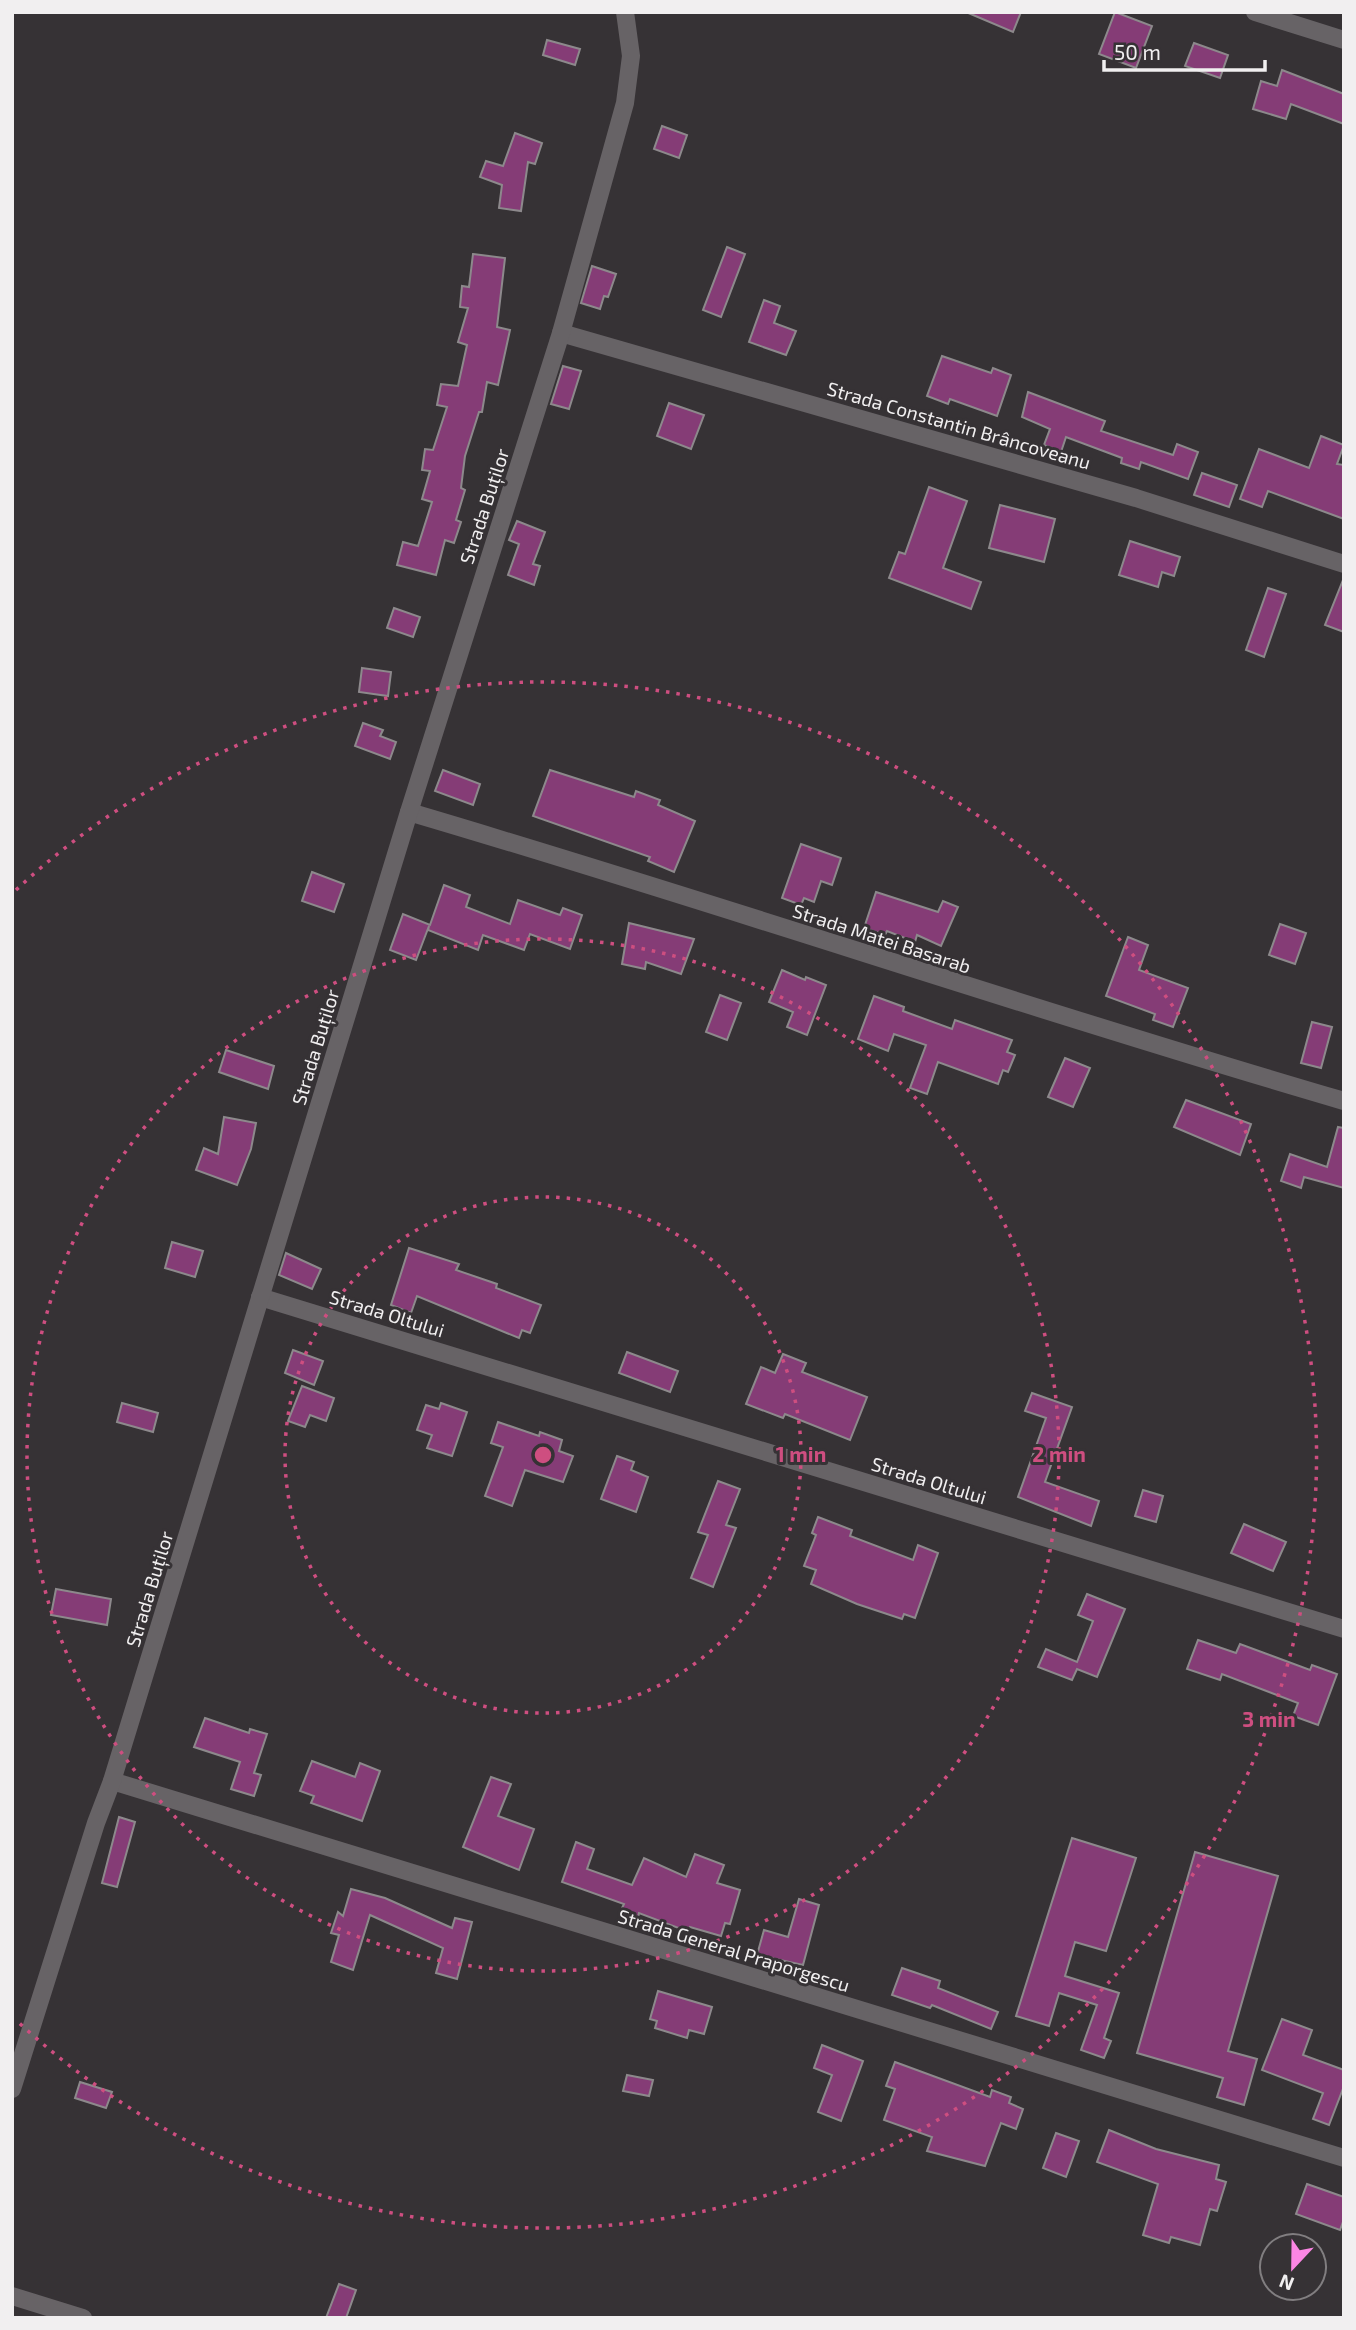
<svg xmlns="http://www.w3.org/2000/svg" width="1356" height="2330" font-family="'Exo 2',sans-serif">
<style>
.building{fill:#853c76;stroke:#8d898c;stroke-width:2}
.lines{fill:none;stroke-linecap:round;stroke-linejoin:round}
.street{stroke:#676366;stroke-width:18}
.ring{fill:none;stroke:#ce4e80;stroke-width:3.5;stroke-dasharray:3.5 7}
.labels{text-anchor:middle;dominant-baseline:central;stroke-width:6;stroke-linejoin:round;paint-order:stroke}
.street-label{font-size:19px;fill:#f1eff0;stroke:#363235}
.centre{fill:#ce4e80;stroke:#363235;stroke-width:3.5}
.ring-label{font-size:21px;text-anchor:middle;font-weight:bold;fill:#ce4e80;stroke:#363235;stroke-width:6;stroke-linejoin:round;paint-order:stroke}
</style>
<rect width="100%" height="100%" fill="#363235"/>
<g class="building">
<path d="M 966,12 L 1021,12 L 1013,32 Z"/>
<path d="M 1115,12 L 1152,26 L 1136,68 L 1099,54 Z"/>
<path d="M 547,40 L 580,49 L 575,65 L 543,55 Z"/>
<path d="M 1194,43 L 1228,55 L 1220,78 L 1185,66 Z"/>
<path d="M 1282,70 L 1344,94 L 1344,124 L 1291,104 L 1286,119 L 1253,109 L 1261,81 L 1277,86 Z"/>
<path d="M 662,126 L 687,135 L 679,158 L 654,149 Z"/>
<path d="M 515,133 L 542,143 L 535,164 L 528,162 L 521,211 L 499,208 L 502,185 L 480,177 L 486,161 L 503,166 Z"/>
<path d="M 727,247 L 745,254 L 721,317 L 703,310 Z"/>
<path d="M 473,254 L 505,258 L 497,327 L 510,330 L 498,385 L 487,382 L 482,412 L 479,412 L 465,456 L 461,488 L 465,490 L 456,520 L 461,522 L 454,543 L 445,540 L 436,575 L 397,565 L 403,542 L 418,546 L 432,502 L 422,499 L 430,471 L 422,470 L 425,449 L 433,450 L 447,407 L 437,405 L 441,384 L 458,386 L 467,345 L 458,342 L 468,308 L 460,307 L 462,286 L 469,287 Z"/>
<path d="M 592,266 L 616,274 L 608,297 L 604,296 L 600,309 L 581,303 Z"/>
<path d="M 764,300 L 780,306 L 774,323 L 796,331 L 786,355 L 749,342 Z"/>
<path d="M 942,356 L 991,373 L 993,368 L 1011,375 L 997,416 L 950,399 L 948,404 L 927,396 Z"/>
<path d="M 563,366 L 581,371 L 569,409 L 551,404 Z"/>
<path d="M 1028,392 L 1105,421 L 1101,431 L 1173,455 L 1177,444 L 1198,452 L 1188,479 L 1141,462 L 1139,469 L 1121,463 L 1122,458 L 1066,437 L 1061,452 L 1044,445 L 1050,429 L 1022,417 Z"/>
<path d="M 669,403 L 704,415 L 691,449 L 657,436 Z"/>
<path d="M 1321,436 L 1344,445 L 1337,464 L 1344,465 L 1344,519 L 1268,491 L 1262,507 L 1240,499 L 1259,449 L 1309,468 Z"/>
<path d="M 1202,473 L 1237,485 L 1229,507 L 1194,495 Z"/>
<path d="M 929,487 L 967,501 L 943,568 L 981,582 L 971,609 L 889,578 L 899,552 L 905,554 Z"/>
<path d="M 1000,505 L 1055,519 L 1044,562 L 989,548 Z"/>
<path d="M 517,521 L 545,532 L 533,564 L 540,566 L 534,585 L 508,575 L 519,544 L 509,540 Z"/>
<path d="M 1130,541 L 1180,557 L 1174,576 L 1162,572 L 1158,587 L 1119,575 Z"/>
<path d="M 1343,580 L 1344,580 L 1344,632 L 1325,625 Z"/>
<path d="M 1268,588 L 1286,594 L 1264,657 L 1246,650 Z"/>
<path d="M 394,608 L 420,617 L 413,637 L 387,628 Z"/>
<path d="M 362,668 L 391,672 L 388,696 L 359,692 Z"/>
<path d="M 363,723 L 383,730 L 380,736 L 396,742 L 390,759 L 355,746 Z"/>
<path d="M 443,770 L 480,784 L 473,805 L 435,791 Z"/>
<path d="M 550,770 L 634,797 L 636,791 L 660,800 L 658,805 L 695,821 L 674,872 L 648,861 L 650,857 L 533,816 Z"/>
<path d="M 801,844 L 841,858 L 832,885 L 821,881 L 814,902 L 804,898 L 801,905 L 782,898 Z"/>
<path d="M 312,872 L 344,884 L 334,912 L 302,901 Z"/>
<path d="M 444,885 L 470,895 L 466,907 L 510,924 L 518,900 L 560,915 L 563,908 L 582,915 L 570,949 L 530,934 L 524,950 L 483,935 L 478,950 L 428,930 L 429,926 L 416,960 L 390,950 L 403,914 L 430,925 Z"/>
<path d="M 876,892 L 938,912 L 943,901 L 958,907 L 941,946 L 917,935 L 915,942 L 887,931 L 885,935 L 864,928 Z"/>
<path d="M 629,923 L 694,939 L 681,974 L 646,962 L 645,969 L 622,964 Z"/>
<path d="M 1280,924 L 1306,933 L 1295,964 L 1269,955 Z"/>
<path d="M 1128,937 L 1148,945 L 1139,970 L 1188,988 L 1173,1027 L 1153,1020 L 1155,1014 L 1106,996 Z"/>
<path d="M 782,970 L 805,980 L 806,977 L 826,985 L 807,1035 L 787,1027 L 793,1012 L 769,1002 Z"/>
<path d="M 720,995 L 741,1003 L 727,1040 L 706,1032 Z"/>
<path d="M 874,996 L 904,1007 L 903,1011 L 952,1029 L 955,1020 L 1012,1040 L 1007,1052 L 1015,1055 L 1008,1072 L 1003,1070 L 998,1084 L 938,1062 L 927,1094 L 910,1088 L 926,1045 L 894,1034 L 888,1051 L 858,1039 Z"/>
<path d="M 1312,1022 L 1332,1027 L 1321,1068 L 1301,1063 Z"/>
<path d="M 226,1050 L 274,1066 L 268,1089 L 219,1072 Z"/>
<path d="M 1065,1058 L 1090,1068 L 1073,1107 L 1048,1097 Z"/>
<path d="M 1186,1100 L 1251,1124 L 1240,1155 L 1174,1127 Z"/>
<path d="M 224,1117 L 256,1123 L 251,1149 L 237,1185 L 196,1170 L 204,1148 L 218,1154 Z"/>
<path d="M 1338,1127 L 1344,1128 L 1344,1188 L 1304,1177 L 1301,1188 L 1281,1181 L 1290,1154 L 1327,1167 Z"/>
<path d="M 172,1242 L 203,1251 L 195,1277 L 165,1268 Z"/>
<path d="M 409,1248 L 459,1264 L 456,1270 L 497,1284 L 496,1288 L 541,1305 L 530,1333 L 522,1330 L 519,1338 L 417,1296 L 411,1313 L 391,1305 Z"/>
<path d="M 286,1253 L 321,1269 L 312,1289 L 279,1275 Z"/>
<path d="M 293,1350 L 323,1361 L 314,1385 L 285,1373 Z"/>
<path d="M 627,1352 L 678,1371 L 670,1392 L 619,1373 Z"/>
<path d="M 783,1354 L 806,1363 L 802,1372 L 867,1397 L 850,1440 L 785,1414 L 783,1418 L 746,1404 L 761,1367 L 775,1373 Z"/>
<path d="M 302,1386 L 334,1398 L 326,1421 L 310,1415 L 305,1427 L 288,1421 Z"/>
<path d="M 1032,1393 L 1072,1407 L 1045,1482 L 1099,1501 L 1091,1526 L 1018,1497 L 1046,1418 L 1025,1411 Z"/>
<path d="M 122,1403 L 158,1413 L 153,1432 L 117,1422 Z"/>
<path d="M 441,1403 L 467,1412 L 452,1456 L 427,1448 L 432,1435 L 417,1430 L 426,1405 L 439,1409 Z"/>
<path d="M 498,1422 L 539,1436 L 540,1432 L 562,1440 L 559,1451 L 573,1456 L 563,1482 L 525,1470 L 512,1506 L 485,1496 L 503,1447 L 491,1443 Z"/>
<path d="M 617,1456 L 634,1462 L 631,1470 L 648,1477 L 636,1512 L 601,1499 Z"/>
<path d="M 718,1481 L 740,1489 L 726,1525 L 736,1528 L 713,1587 L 691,1578 L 708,1535 L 698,1532 Z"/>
<path d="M 1143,1490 L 1163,1496 L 1156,1522 L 1135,1516 Z"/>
<path d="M 818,1517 L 852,1530 L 850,1536 L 913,1560 L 918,1545 L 938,1553 L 915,1618 L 904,1614 L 902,1619 L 857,1604 L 811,1584 L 816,1570 L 804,1566 L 816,1535 L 812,1533 Z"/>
<path d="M 1244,1524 L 1286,1542 L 1273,1571 L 1231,1553 Z"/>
<path d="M 56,1589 L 111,1599 L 107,1625 L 51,1615 Z"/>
<path d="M 1087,1594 L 1125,1609 L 1097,1677 L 1077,1669 L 1072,1680 L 1038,1667 L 1046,1649 L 1077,1662 L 1093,1621 L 1078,1615 Z"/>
<path d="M 1198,1640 L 1236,1653 L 1240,1644 L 1310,1670 L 1312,1665 L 1337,1674 L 1318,1725 L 1293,1716 L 1298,1703 L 1222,1674 L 1220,1680 L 1187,1669 Z"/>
<path d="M 205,1718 L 249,1733 L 250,1729 L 267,1734 L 254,1773 L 261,1775 L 254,1796 L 231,1789 L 240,1762 L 194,1747 Z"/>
<path d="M 312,1761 L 355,1777 L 360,1763 L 380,1771 L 362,1821 L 311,1803 L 314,1796 L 300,1791 Z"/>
<path d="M 491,1777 L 511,1784 L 498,1816 L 534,1829 L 519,1870 L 463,1847 Z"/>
<path d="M 119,1817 L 135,1822 L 117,1887 L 102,1883 Z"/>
<path d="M 1072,1838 L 1136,1858 L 1106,1951 L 1075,1942 L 1065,1976 L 1119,1993 L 1104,2038 L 1111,2041 L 1104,2058 L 1081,2050 L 1097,2005 L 1059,1993 L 1049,2026 L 1016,2016 Z"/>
<path d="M 576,1842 L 594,1849 L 587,1869 L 632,1885 L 644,1858 L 686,1877 L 695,1854 L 724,1865 L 717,1883 L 740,1890 L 730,1924 L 725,1923 L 721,1936 L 690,1927 L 689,1932 L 639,1913 L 638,1918 L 621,1910 L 624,1904 L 562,1882 Z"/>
<path d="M 1195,1852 L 1278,1876 L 1228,2051 L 1257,2059 L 1244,2105 L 1217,2097 L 1223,2078 L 1137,2053 Z"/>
<path d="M 351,1889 L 385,1898 L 452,1928 L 455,1918 L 472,1922 L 457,1979 L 436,1973 L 443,1948 L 370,1915 L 353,1970 L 331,1962 L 339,1935 L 331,1933 L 338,1912 L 343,1916 Z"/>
<path d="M 799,1899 L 819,1905 L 803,1965 L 757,1955 L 764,1930 L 788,1937 Z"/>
<path d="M 902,1968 L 940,1981 L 938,1988 L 998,2012 L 991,2029 L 932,2005 L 930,2008 L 892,1995 Z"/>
<path d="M 658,1991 L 712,2007 L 704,2034 L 689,2030 L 687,2038 L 655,2028 L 657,2021 L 650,2019 Z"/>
<path d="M 1282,2019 L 1312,2030 L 1303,2055 L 1344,2070 L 1344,2086 L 1329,2125 L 1313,2119 L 1323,2093 L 1262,2070 Z"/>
<path d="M 822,2045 L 863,2061 L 841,2121 L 818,2112 L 832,2075 L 814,2068 Z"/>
<path d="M 895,2062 L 990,2097 L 992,2090 L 1011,2097 L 1009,2103 L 1023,2109 L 1016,2129 L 1001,2123 L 985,2166 L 927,2151 L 932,2137 L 884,2120 L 895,2089 L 886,2086 Z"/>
<path d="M 627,2075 L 653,2080 L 649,2096 L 623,2091 Z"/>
<path d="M 80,2082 L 112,2092 L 106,2108 L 75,2098 Z"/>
<path d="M 1109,2130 L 1156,2149 L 1219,2165 L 1216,2179 L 1226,2182 L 1217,2211 L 1210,2209 L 1200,2245 L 1171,2237 L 1169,2243 L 1143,2235 L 1158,2184 L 1097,2162 Z"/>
<path d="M 1056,2133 L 1079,2141 L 1066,2177 L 1043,2168 Z"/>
<path d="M 1307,2184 L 1344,2197 L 1344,2219 L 1340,2230 L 1296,2214 Z"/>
<path d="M 339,2284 L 356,2290 L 346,2318 L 326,2318 Z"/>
</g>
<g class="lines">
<g class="street">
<path d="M 1255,12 L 1344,40"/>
<path d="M 561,333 L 1136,498 L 1344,564"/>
<path d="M 409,812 C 722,904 1031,1010 1344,1101"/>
<path d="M 260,1297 L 1344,1629"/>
<path d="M 112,1781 L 1344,2158"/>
<path d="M 12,2089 L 96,1823 L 112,1781 L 409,812 L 561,333 L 625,103 L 631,56 L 625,12"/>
<path d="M 12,2296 L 83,2318"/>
</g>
</g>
<g class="ring">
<circle cx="543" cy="1455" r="258"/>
<circle cx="543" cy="1455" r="516"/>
<path d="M16 890A773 773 0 1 1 16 2020"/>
</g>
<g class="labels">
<g class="street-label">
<text transform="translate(959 425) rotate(16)">Strada Constantin Brâncoveanu</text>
<text transform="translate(484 506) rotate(-72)">Strada Buților</text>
<text transform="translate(882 938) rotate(18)">Strada Matei Basarab</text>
<text transform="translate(315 1047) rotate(-73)">Strada Buților</text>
<text transform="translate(387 1313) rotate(17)">Strada Oltului</text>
<text transform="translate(929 1480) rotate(17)">Strada Oltului</text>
<text transform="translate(149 1589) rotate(-73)">Strada Buților</text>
<text transform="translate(734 1950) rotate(17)">Strada General Praporgescu</text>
</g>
</g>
<circle cx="543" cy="1455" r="10" class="centre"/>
<g class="ring-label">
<text x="801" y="1462">1 min</text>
<text x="1059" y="1462">2 min</text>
<text x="1269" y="1727">3 min</text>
</g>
<rect width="1356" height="2330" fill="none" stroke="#f1eff0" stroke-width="28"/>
<g transform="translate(1293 2267) rotate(202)"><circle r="33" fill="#363235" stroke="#817e80" stroke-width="2"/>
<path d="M0-5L12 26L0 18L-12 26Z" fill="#fc86e4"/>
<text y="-10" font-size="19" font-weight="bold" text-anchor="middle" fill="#f1eff0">N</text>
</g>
<path d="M1104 60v10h161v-10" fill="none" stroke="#f1eff0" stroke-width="3.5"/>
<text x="1114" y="60" font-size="21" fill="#f1eff0" stroke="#363235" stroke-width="5" paint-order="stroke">50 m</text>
</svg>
